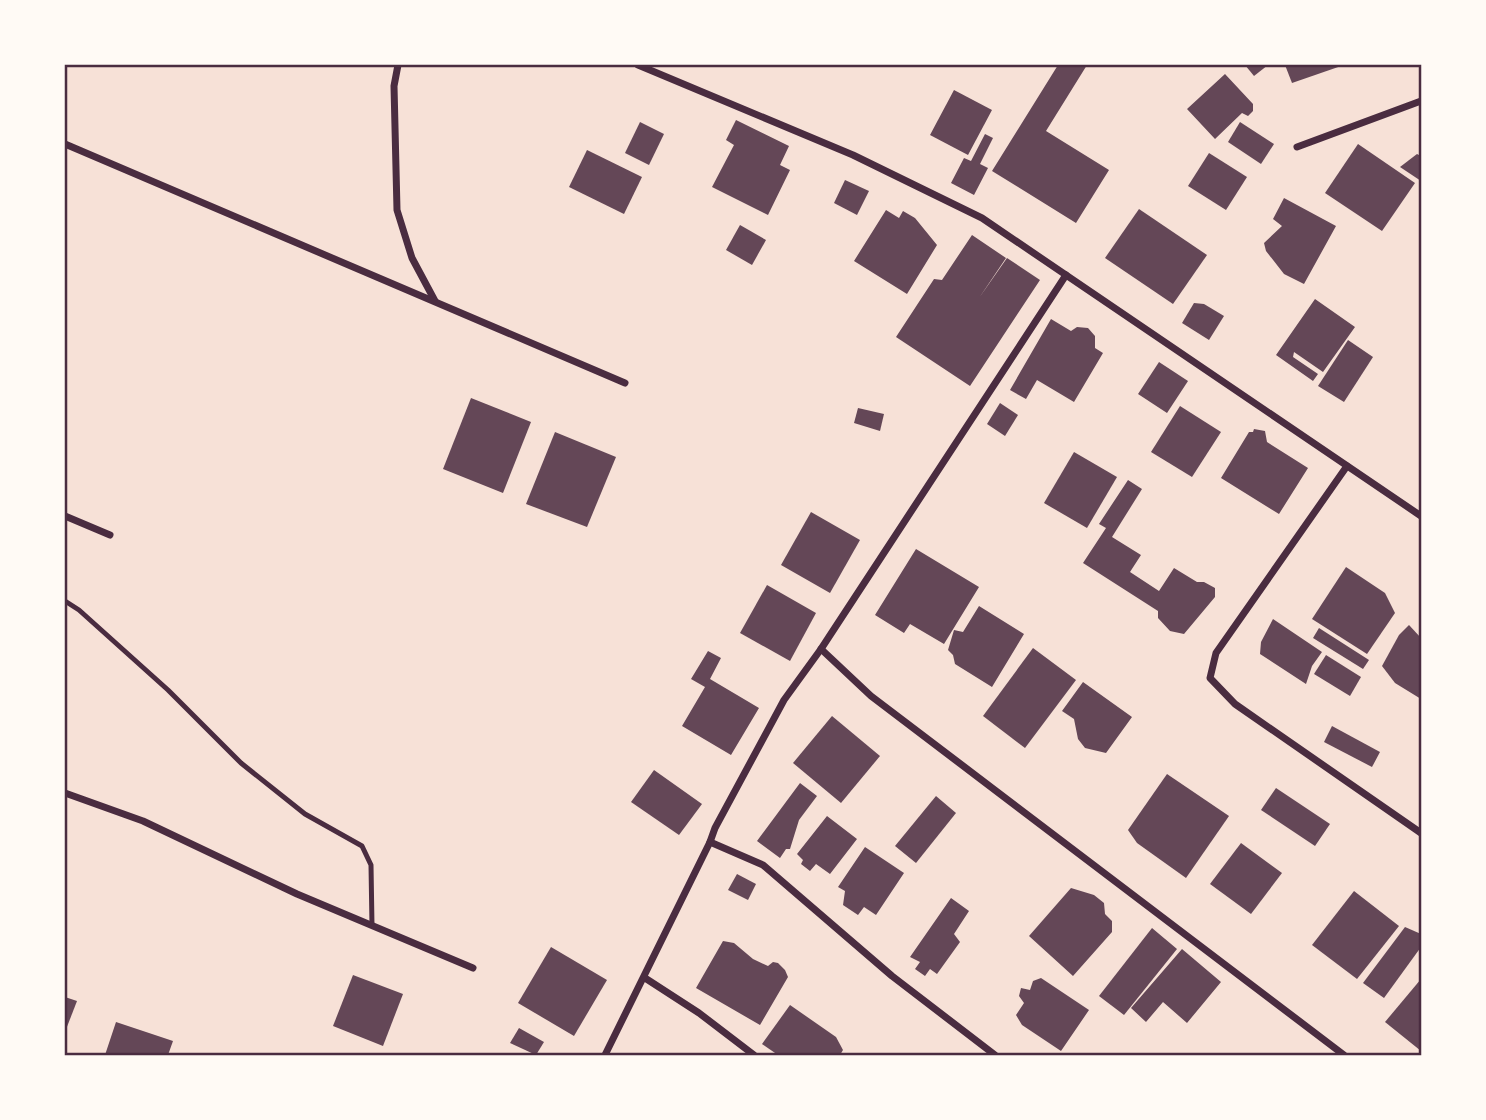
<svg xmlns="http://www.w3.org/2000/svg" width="1486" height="1120" font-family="Helvetica,sans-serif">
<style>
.building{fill:#644757}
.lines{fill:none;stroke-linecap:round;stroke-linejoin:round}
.service{stroke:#4a2c40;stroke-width:5}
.minor{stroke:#4a2c40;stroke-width:7}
.neatline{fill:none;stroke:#4a2c40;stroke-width:2.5}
</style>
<rect width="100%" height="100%" fill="#f7e1d7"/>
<g class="building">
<path d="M 1058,65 L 1087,65 L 1046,131 L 1109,170 L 1076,223 L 992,171 Z"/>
<path d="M 1245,65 L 1268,65 L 1254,76 Z"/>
<path d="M 1285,65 L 1344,65 L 1292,83 Z"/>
<path d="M 1225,74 L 1253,104 L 1253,111 L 1248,116 L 1242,113 L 1215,139 L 1187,109 Z"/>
<path d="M 954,90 L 992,110 L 968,155 L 930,135 Z"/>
<path d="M 736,120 L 789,146 L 780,165 L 790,170 L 768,215 L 712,187 L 734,145 L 726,140 Z"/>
<path d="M 640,122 L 664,134 L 649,165 L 625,153 Z"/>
<path d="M 1240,122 L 1274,144 L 1261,164 L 1228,142 Z"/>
<path d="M 985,134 L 993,138 L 980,164 L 988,168 L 974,195 L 951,183 L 964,158 L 971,161 Z"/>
<path d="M 1358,144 L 1415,183 L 1382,231 L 1325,193 Z"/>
<path d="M 587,150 L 642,177 L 624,214 L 569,187 Z"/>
<path d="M 1209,153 L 1247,177 L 1226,210 L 1188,186 Z"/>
<path d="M 1417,154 L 1421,156 L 1421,181 L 1400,167 Z"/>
<path d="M 845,180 L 869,191 L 857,215 L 834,203 Z"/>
<path d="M 1284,198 L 1336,226 L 1304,284 L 1284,274 L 1266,251 L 1264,243 L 1282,226 L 1273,219 Z"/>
<path d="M 1139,209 L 1207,255 L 1173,304 L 1105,258 Z"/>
<path d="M 886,210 L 899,218 L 903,211 L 915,218 L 937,245 L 907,294 L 854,261 Z"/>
<path d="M 740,225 L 766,240 L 752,265 L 726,250 Z"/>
<path d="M 972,235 L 1006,258 L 979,298 L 1007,258 L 1040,280 L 970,386 L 896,337 L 934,279 L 942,280 Z"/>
<path d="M 1315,299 L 1355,327 L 1323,372 L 1294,352 L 1293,357 L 1318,374 L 1313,381 L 1276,355 Z"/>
<path d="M 1194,303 L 1204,304 L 1224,316 L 1209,340 L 1182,323 Z"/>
<path d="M 1051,319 L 1071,331 L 1077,327 L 1088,328 L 1095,336 L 1095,348 L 1103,353 L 1074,402 L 1037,380 L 1026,399 L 1010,390 Z"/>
<path d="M 1348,340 L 1373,357 L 1344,402 L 1318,386 Z"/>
<path d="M 1159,362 L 1188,381 L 1167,413 L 1138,394 Z"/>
<path d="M 471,398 L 531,422 L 503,493 L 443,469 Z"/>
<path d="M 1000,403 L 1018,415 L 1005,436 L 987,424 Z"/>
<path d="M 1180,406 L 1221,432 L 1192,477 L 1151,452 Z"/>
<path d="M 858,408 L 884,414 L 880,431 L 854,423 Z"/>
<path d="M 1254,429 L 1265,431 L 1267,442 L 1308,468 L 1279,514 L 1221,478 L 1249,432 L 1253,432 Z"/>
<path d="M 555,432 L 616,457 L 587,527 L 526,504 Z"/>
<path d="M 1074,452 L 1117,477 L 1087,528 L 1044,503 Z"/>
<path d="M 1128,480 L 1142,489 L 1112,537 L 1141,555 L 1130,572 L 1159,591 L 1174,568 L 1197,582 L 1204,582 L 1215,588 L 1215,597 L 1184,634 L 1170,631 L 1158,618 L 1158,611 L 1083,563 L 1106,528 L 1099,524 Z"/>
<path d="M 811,512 L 860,540 L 830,593 L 781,565 Z"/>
<path d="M 916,549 L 979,587 L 944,644 L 910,624 L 904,633 L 875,615 Z"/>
<path d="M 1346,567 L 1385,593 L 1395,613 L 1367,654 L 1312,619 Z"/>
<path d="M 767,585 L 816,613 L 790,661 L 740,633 Z"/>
<path d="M 979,606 L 1024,634 L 992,687 L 955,664 L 953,655 L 948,650 L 954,630 L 963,632 Z"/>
<path d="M 1273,619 L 1322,652 L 1312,666 L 1306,684 L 1260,654 L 1261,642 Z"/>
<path d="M 1409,625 L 1421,638 L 1421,699 L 1395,683 L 1382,666 L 1399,635 Z"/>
<path d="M 1319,628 L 1369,660 L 1363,669 L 1313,638 Z"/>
<path d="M 1033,648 L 1076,680 L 1025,748 L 983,716 Z"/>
<path d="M 708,651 L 721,658 L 710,679 L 759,708 L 731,755 L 682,726 L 705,687 L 691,679 Z"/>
<path d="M 1326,655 L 1361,677 L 1350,696 L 1314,674 Z"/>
<path d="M 1083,682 L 1132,717 L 1106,753 L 1085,748 L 1078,739 L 1074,719 L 1062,711 Z"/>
<path d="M 832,716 L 880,756 L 841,803 L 793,763 Z"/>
<path d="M 1332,726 L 1380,752 L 1372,767 L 1324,742 Z"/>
<path d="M 654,770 L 702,804 L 679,835 L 631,802 Z"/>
<path d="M 1167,774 L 1229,816 L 1186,878 L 1137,843 L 1128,830 Z"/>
<path d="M 800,783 L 817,796 L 799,820 L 790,849 L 786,849 L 780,858 L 757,841 Z"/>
<path d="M 1276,788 L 1330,824 L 1315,846 L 1261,810 Z"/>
<path d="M 936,796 L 956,813 L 916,863 L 895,846 Z"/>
<path d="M 827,816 L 857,839 L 830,874 L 816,864 L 810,871 L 801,864 L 803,860 L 797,854 Z"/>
<path d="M 1241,843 L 1282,873 L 1251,914 L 1210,884 Z"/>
<path d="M 865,847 L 904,873 L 876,915 L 864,907 L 858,915 L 843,905 L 845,891 L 838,887 Z"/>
<path d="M 737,874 L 756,884 L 748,900 L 728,890 Z"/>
<path d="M 1071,888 L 1094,895 L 1104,903 L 1105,914 L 1112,921 L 1112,932 L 1073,976 L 1029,936 Z"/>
<path d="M 1354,891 L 1399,926 L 1357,979 L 1312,945 Z"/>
<path d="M 951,898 L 969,911 L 954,934 L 960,942 L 937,974 L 930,969 L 925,976 L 915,969 L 920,962 L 910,957 Z"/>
<path d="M 1405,927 L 1421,934 L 1421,947 L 1384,998 L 1363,983 Z"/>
<path d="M 1152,928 L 1177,949 L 1124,1015 L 1099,996 Z"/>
<path d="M 723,941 L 734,943 L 753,959 L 768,966 L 773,962 L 778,963 L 785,970 L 788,977 L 760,1025 L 696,988 Z"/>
<path d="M 551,947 L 607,980 L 574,1036 L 518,1003 Z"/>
<path d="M 1182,949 L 1221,982 L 1187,1023 L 1163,1002 L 1146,1022 L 1131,1008 Z"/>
<path d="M 353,975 L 403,994 L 383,1046 L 333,1026 Z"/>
<path d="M 1041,978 L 1089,1010 L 1061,1051 L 1022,1025 L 1016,1015 L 1024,1003 L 1019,996 L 1021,988 L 1030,990 L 1033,981 Z"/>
<path d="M 1421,979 L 1421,1051 L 1385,1022 Z"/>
<path d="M 65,997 L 77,1001 L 65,1032 Z"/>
<path d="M 790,1005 L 836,1037 L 843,1050 L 840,1055 L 778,1055 L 762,1044 Z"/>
<path d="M 116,1022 L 173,1041 L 168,1055 L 105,1055 Z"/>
<path d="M 519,1028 L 544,1042 L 536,1055 L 510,1043 Z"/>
</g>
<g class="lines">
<path class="service" d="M 65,601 L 79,610 L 168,690 L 241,763 L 305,814 L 362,846 L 371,865 L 372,926"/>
<g class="minor">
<path d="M 398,65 L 394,86 L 397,210 L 412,258 L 435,301"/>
<path d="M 638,65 L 853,155 L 982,218 L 1421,516"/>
<path d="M 65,144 L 625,383"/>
<path d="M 1297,147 L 1421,101"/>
<path d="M 1347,466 L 1216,653 L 1210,678 L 1235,704 L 1421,833"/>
<path d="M 65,516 L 110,535"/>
<path d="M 821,649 L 871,696 L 1344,1055"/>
<path d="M 65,793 L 143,821 L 297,894 L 473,968"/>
<path d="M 710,842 L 763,865 L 892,976 L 995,1055"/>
<path d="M 645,978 L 699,1013 L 754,1055"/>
<path d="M 605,1055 L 710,842 L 715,828 L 784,700 L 821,649 L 1066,275"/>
</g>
</g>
<rect width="1486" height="1120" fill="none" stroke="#fffaf5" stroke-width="133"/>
<rect x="66" y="66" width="1354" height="988" class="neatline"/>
</svg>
